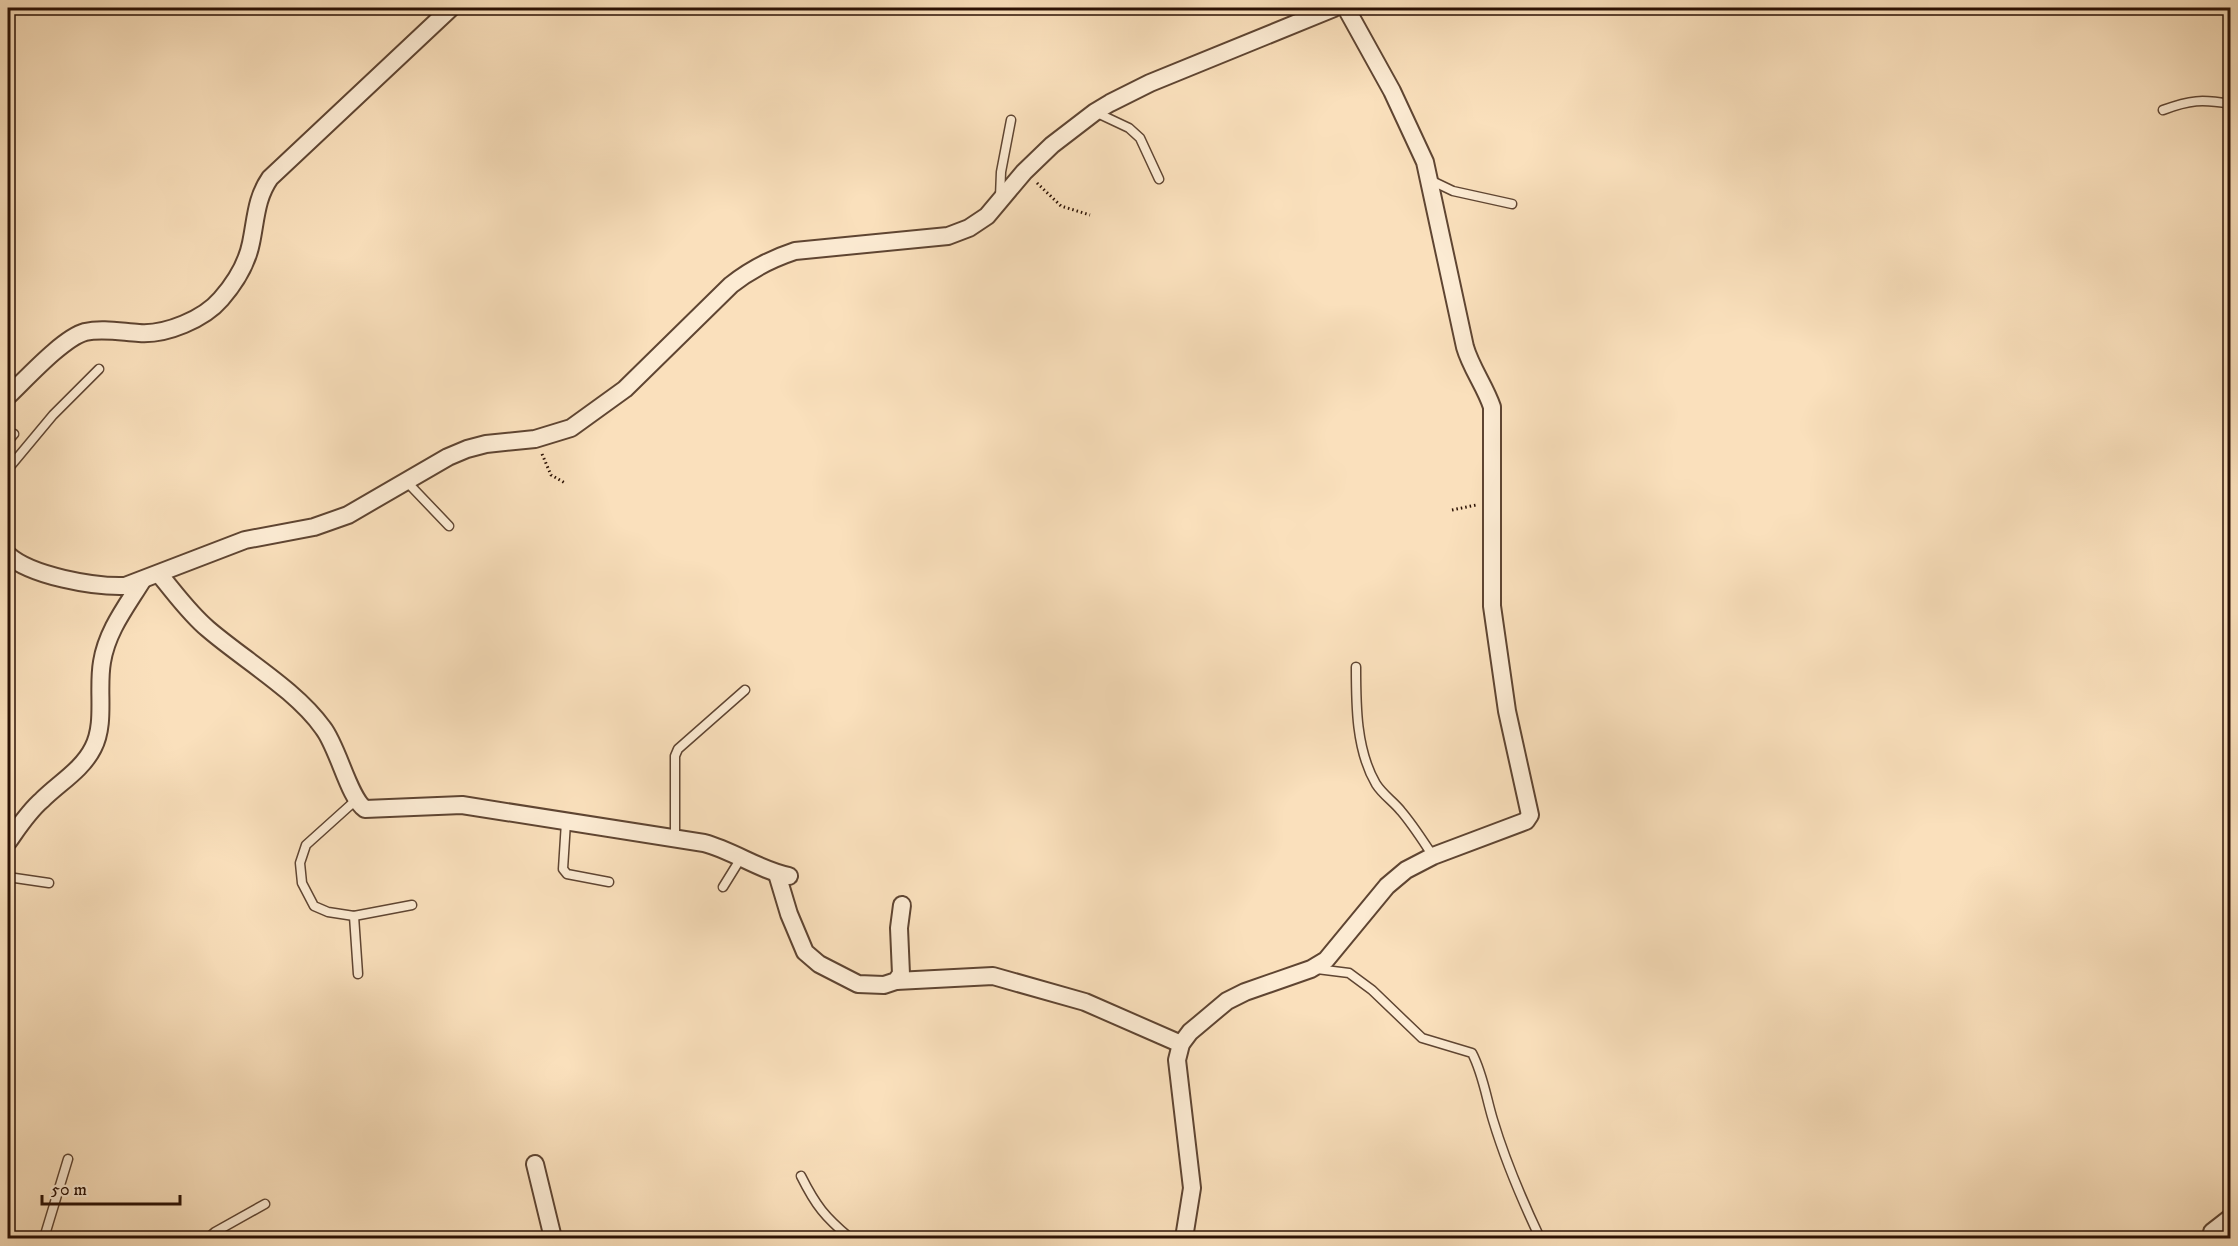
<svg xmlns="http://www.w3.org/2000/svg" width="2238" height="1246" font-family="'IM FELL DW Pica',serif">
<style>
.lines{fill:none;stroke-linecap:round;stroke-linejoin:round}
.lane-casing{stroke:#5f4532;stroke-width:11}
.street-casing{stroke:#5f4532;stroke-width:20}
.path{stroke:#2b1104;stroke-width:3;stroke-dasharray:1.5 3;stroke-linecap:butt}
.lane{stroke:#fcebd3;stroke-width:8}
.street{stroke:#fcebd3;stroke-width:16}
</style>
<rect width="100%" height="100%" fill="#fae0bc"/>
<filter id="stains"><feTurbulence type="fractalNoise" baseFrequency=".00333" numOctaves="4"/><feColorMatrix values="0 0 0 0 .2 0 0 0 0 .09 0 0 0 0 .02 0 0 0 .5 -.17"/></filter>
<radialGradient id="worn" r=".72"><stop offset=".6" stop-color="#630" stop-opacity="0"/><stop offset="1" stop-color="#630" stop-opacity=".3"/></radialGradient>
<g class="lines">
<defs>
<g id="lane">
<path d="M 2163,110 C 2190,100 2202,99 2230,104"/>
<path d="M 1095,112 L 1129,128 L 1140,138 L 1159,179"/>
<path d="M 1430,180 L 1453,191 L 1512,204"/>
<path d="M 1000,197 L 1001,172 L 1011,120"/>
<path d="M 8,441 L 14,434"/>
<path d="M 8,469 L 53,415 L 99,369"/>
<path d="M 406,481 L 449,526"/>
<path d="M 1356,667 C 1356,705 1356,750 1376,784 C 1383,795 1393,801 1401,811 C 1413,825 1423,841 1433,856"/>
<path d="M 356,800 L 306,845 L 300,863 L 302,883 L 314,906 L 328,912 L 354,916 L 412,905"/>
<path d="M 566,822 L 563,869 L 567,874 L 609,882"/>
<path d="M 675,838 L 675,756 L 678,749 L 745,690"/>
<path d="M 8,877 L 49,883"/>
<path d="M 723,887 L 741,858"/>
<path d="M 354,916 L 358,974"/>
<path d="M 1317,969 L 1349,973 L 1372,990 L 1422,1038 L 1472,1053 C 1483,1074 1486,1097 1493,1120 C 1505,1160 1522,1200 1540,1238"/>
<path d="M 801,1176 C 816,1206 825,1217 850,1238"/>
<path d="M 44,1238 L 68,1159"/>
<path d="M 208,1238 L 215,1232 L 265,1204"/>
</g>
<g id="street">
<path d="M 8,396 C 26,379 63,338 85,332 C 102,328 122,332 139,333 C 166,335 204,319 221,299 C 235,283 247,263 251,243 C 256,219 256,198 270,178 L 451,8"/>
<path d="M 8,555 C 31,576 94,587 125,586 L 245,540 L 314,527 L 348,515 L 448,457 L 467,449 L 486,444 L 535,439 L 571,428 L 625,389 L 731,285 C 751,269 771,259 795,251 L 948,236 L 969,228 L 987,216 L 1024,172 L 1052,145 L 1095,112 L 1110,103 L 1150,83 L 1334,8"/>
<path d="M 159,574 C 175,593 189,613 208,629 C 244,660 296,690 323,728 C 338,747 349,798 365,809 L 462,805 L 704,843 C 734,851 759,870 789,876"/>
<path d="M 8,842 C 18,828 28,812 42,800 C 59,783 82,770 93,748 C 106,723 97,690 102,662 C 107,631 126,607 142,581"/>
<path d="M 777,874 L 789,914 L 805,952 L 819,964 L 858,984 L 884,985 L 896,981 L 901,974 L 899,928 L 902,905"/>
<path d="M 896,981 L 993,976 L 1085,1002 L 1181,1044"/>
<path d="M 535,1164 L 553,1238"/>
<path d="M 2212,1232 L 2230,1218"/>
<path d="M 1184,1238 L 1192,1188 L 1177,1060 L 1181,1044 L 1190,1032 L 1227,1001 L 1245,992 L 1311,969 L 1326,960 L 1387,886 L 1406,870 L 1433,856 L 1526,821 L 1530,815 L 1507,711 L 1492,606 L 1492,407 C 1485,386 1471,368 1465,347 L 1425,162 L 1392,91 L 1346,8"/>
</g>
</defs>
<use href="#lane" class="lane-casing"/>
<use href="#street" class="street-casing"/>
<g class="path">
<path d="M 1037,183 L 1061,206 L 1090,215"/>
<path d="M 542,454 L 551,475 L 565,483"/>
<path d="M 1452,510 L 1476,505"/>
</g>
<use href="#lane" class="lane"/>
<use href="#street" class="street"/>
</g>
<rect width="2238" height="1246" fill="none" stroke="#fae0bc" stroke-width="30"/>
<rect x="9" y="9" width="2220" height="1228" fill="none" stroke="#2b1104" stroke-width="3"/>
<rect x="15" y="15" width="2208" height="1216" fill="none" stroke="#2b1104" stroke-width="1.5"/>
<path d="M42 1195v9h138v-9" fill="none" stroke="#2b1104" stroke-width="3"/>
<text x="51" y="1195" font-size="18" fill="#2b1104" stroke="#fcebd3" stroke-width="4.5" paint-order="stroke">50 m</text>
<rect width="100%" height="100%" filter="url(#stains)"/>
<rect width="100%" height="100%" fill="url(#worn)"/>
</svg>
